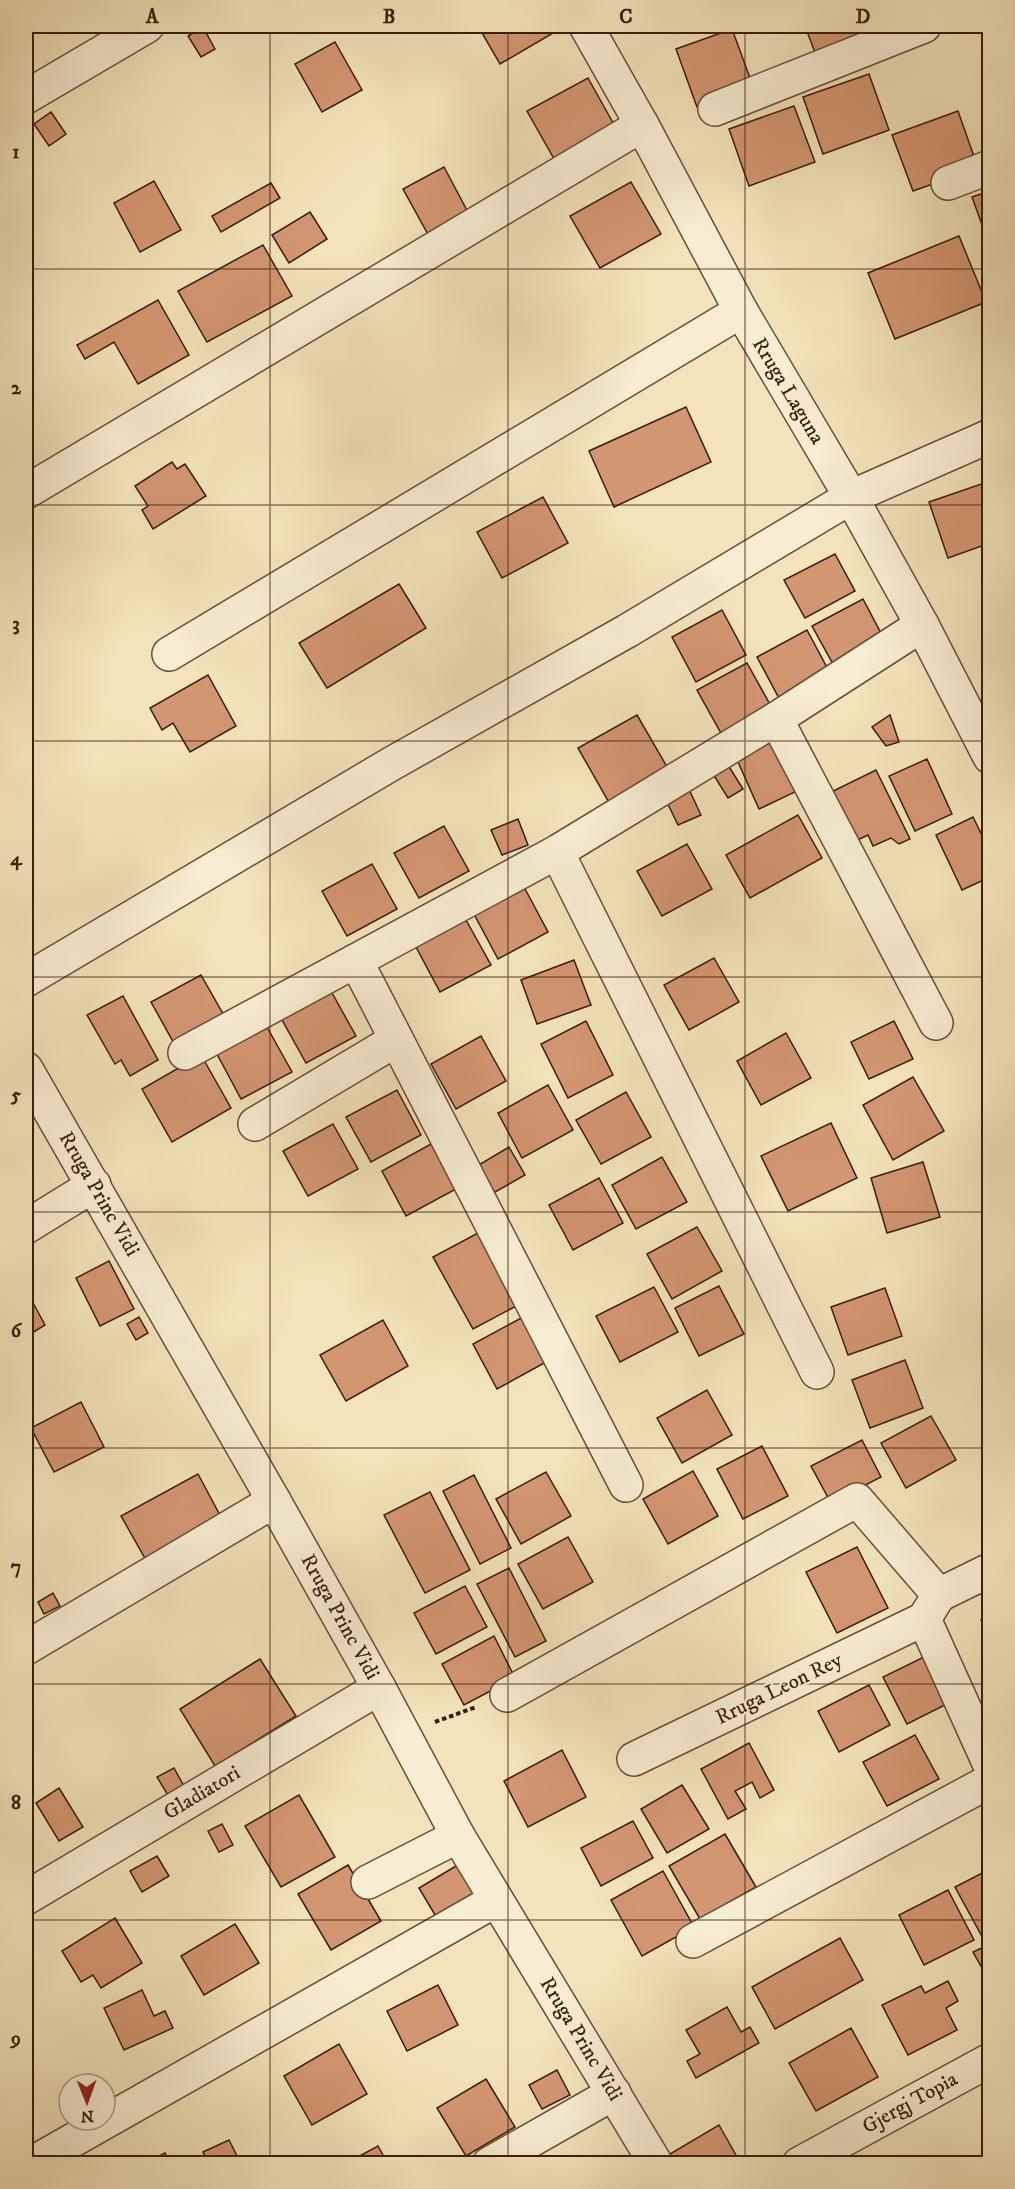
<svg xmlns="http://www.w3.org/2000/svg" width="1015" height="2189" font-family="'IM FELL DW Pica',serif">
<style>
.building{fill:#d39672;stroke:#391c0a;stroke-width:1.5}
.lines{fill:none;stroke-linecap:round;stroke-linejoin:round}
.minor-casing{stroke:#684e36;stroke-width:36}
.path{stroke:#391c0a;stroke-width:4;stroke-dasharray:4.5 3;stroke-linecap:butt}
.minor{stroke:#f7edd2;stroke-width:33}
.grid{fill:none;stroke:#391c0a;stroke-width:1.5;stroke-opacity:0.55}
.labels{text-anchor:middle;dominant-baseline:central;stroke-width:4.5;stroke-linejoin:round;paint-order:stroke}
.street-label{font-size:21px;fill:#391c0a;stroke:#f7edd2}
.neatline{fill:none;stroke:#391c0a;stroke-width:2}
.grid-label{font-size:20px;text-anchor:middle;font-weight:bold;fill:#391c0a}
</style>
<rect width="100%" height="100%" fill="#f3e3ba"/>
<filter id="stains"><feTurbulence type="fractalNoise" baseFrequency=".00333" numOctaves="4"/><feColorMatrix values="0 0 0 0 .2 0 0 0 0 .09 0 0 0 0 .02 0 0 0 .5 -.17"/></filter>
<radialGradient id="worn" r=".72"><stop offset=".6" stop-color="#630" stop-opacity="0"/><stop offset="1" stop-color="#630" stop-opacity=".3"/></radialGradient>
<g class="building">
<path d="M 478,26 L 558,26 L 560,29 L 500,64 Z"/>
<path d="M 805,26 L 901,26 L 817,58 Z"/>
<path d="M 203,27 L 215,49 L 201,57 L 188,36 Z"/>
<path d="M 732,29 L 753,86 L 697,107 L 676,49 Z"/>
<path d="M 335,42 L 362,90 L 322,112 L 295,64 Z"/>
<path d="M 869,74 L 889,130 L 823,154 L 803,97 Z"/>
<path d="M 588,78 L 617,130 L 557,164 L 527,111 Z"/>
<path d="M 794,106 L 815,162 L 749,186 L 729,129 Z"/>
<path d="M 958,111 L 978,168 L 913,191 L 892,135 Z"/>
<path d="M 51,112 L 66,134 L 49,146 L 34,124 Z"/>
<path d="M 444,167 L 470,216 L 430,238 L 403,189 Z"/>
<path d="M 154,181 L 181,230 L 140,252 L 114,203 Z"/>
<path d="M 631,182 L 661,234 L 600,268 L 570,216 Z"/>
<path d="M 271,183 L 280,198 L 221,232 L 212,216 Z"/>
<path d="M 990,191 L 990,247 L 972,197 Z"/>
<path d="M 310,212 L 327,239 L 289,263 L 272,235 Z"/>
<path d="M 959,236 L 986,302 L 895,339 L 868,273 Z"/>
<path d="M 263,245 L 292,296 L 207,342 L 178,291 Z"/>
<path d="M 158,300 L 189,355 L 138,384 L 114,342 L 85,359 L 77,345 Z"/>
<path d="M 686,407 L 711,462 L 614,507 L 589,451 Z"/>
<path d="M 172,462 L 177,469 L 185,464 L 206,496 L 153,529 L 142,510 L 148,506 L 135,486 Z"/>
<path d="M 990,481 L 990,543 L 948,558 L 929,502 Z"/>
<path d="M 543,497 L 568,543 L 502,578 L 477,532 Z"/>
<path d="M 835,554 L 855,591 L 805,618 L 784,580 Z"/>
<path d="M 399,584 L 426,628 L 327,688 L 299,643 Z"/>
<path d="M 863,599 L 883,637 L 833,664 L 812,626 Z"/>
<path d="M 722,610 L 746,655 L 696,682 L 672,637 Z"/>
<path d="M 807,630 L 831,675 L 781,702 L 757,657 Z"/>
<path d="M 747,663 L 772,708 L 722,735 L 697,690 Z"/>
<path d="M 208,675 L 236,726 L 190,752 L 173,723 L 162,730 L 150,708 Z"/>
<path d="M 637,715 L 670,772 L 611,806 L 578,748 Z"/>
<path d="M 890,715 L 899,742 L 886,746 L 872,727 Z"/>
<path d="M 771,736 L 797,791 L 759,809 L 734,753 Z"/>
<path d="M 927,759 L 952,814 L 915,831 L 889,776 Z"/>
<path d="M 728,765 L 743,789 L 728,798 L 713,774 Z"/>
<path d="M 876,770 L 910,839 L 899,844 L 891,838 L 873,846 L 868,835 L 849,844 L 825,795 Z"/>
<path d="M 688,787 L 701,815 L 678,825 L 665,798 Z"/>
<path d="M 798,815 L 822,858 L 750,898 L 726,855 Z"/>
<path d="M 973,817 L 990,852 L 990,877 L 962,890 L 936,835 Z"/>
<path d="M 518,819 L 528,845 L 502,855 L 491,830 Z"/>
<path d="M 444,826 L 469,871 L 419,898 L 394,853 Z"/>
<path d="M 687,844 L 712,889 L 662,916 L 637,871 Z"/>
<path d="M 372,864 L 397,909 L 347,936 L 322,891 Z"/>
<path d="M 524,887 L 548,932 L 498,959 L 474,914 Z"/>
<path d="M 466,920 L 491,965 L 440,992 L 416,947 Z"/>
<path d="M 714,958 L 739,1002 L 689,1030 L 664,985 Z"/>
<path d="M 574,960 L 591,1005 L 537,1024 L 521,980 Z"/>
<path d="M 201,975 L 226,1019 L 176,1047 L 151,1002 Z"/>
<path d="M 331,991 L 356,1036 L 306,1063 L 281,1018 Z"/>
<path d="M 123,996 L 158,1060 L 130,1076 L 121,1060 L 115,1064 L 87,1015 Z"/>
<path d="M 990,1002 L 990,1022 L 982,1005 Z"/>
<path d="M 586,1021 L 613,1075 L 568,1098 L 541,1044 Z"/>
<path d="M 894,1021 L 913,1059 L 869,1079 L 851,1042 Z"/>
<path d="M 267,1027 L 292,1072 L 241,1099 L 217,1054 Z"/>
<path d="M 786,1033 L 811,1078 L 761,1105 L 737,1061 Z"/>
<path d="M 481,1036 L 506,1081 L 456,1109 L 431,1064 Z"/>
<path d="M 201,1055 L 231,1108 L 172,1142 L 142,1089 Z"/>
<path d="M 913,1077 L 944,1131 L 893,1160 L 863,1105 Z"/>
<path d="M 548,1085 L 573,1130 L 522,1158 L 498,1113 Z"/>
<path d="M 397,1090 L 421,1135 L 371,1162 L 346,1117 Z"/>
<path d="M 626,1092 L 651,1137 L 601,1164 L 576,1120 Z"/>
<path d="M 831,1123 L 857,1178 L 788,1211 L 761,1156 Z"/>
<path d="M 333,1124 L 358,1169 L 308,1196 L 283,1151 Z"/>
<path d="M 431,1144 L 456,1189 L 406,1216 L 382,1171 Z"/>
<path d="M 509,1147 L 525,1175 L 488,1196 L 472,1169 Z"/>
<path d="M 662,1157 L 687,1202 L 636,1229 L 612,1185 Z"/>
<path d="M 923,1162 L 940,1217 L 887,1233 L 871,1178 Z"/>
<path d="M 599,1178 L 623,1223 L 573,1250 L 549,1205 Z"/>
<path d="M 697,1227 L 722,1271 L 672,1299 L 647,1254 Z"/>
<path d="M 478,1233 L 518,1305 L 473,1329 L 433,1257 Z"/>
<path d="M 109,1261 L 134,1309 L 100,1326 L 76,1278 Z"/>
<path d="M 719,1286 L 744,1334 L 699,1356 L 675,1308 Z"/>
<path d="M 654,1287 L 678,1332 L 620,1362 L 596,1316 Z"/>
<path d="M 885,1288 L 902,1336 L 848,1355 L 831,1307 Z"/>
<path d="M 26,1290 L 45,1325 L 27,1336 L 26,1333 Z"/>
<path d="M 139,1317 L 148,1333 L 136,1340 L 127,1324 Z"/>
<path d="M 523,1317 L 548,1361 L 497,1389 L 473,1344 Z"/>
<path d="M 383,1320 L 408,1366 L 346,1401 L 320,1355 Z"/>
<path d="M 905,1360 L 923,1408 L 870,1428 L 852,1380 Z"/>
<path d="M 707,1390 L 732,1435 L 682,1463 L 657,1418 Z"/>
<path d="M 81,1402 L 104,1447 L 54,1472 L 31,1428 Z"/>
<path d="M 931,1416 L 956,1460 L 906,1488 L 881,1443 Z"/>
<path d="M 862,1440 L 881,1477 L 831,1503 L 811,1466 Z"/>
<path d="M 762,1446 L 788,1496 L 743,1519 L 717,1469 Z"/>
<path d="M 693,1471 L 718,1516 L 668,1544 L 643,1499 Z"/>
<path d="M 546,1472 L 571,1516 L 521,1544 L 496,1499 Z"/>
<path d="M 198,1474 L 222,1519 L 146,1560 L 121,1516 Z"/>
<path d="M 474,1475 L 511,1548 L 480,1564 L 443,1491 Z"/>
<path d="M 430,1492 L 470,1570 L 425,1593 L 384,1515 Z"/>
<path d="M 568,1537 L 593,1582 L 543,1609 L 518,1564 Z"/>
<path d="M 857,1547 L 888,1608 L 837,1633 L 806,1572 Z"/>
<path d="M 509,1568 L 546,1641 L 515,1657 L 477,1584 Z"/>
<path d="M 465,1586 L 487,1627 L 436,1654 L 414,1613 Z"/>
<path d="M 53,1593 L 60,1606 L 44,1614 L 38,1602 Z"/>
<path d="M 990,1615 L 990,1635 L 981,1620 Z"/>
<path d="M 494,1636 L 515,1678 L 464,1705 L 442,1664 Z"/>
<path d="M 928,1655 L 951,1702 L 907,1724 L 883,1677 Z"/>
<path d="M 260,1659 L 296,1716 L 215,1766 L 180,1709 Z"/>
<path d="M 869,1685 L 890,1725 L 839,1752 L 818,1711 Z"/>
<path d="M 915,1735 L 939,1779 L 887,1806 L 863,1762 Z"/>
<path d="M 749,1743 L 774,1790 L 760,1798 L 752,1782 L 735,1791 L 746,1809 L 728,1819 L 701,1769 Z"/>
<path d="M 562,1750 L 586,1797 L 528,1827 L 504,1781 Z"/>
<path d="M 174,1768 L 185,1788 L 169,1797 L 157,1777 Z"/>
<path d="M 682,1785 L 709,1829 L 667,1853 L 641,1809 Z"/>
<path d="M 59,1788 L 83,1827 L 59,1841 L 36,1803 Z"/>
<path d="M 299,1795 L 335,1857 L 281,1887 L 245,1826 Z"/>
<path d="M 633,1821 L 653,1858 L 601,1886 L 581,1848 Z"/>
<path d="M 222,1824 L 233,1845 L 219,1852 L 208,1831 Z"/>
<path d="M 725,1834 L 756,1887 L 700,1919 L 669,1866 Z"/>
<path d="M 157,1856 L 169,1876 L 142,1892 L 130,1871 Z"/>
<path d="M 466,1860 L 488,1897 L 441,1925 L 419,1888 Z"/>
<path d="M 348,1865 L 381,1921 L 331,1950 L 298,1894 Z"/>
<path d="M 990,1869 L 990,1937 L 984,1940 L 955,1887 Z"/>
<path d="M 663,1871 L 694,1927 L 642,1956 L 611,1900 Z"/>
<path d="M 948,1890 L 974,1940 L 924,1965 L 899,1915 Z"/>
<path d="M 115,1918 L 142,1963 L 101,1988 L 93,1975 L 81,1982 L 62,1951 Z"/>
<path d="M 235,1924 L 259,1963 L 204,1995 L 181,1956 Z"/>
<path d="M 840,1938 L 863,1980 L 775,2029 L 752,1987 Z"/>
<path d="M 990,1944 L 990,1982 L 973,1952 Z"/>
<path d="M 948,1981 L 958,2001 L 946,2008 L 957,2030 L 908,2055 L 882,2005 L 921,1986 L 925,1993 Z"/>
<path d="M 438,1985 L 458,2025 L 407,2051 L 387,2011 Z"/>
<path d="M 142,1990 L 154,2016 L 165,2011 L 173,2028 L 124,2050 L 104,2008 Z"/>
<path d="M 727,2007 L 741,2032 L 750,2027 L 759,2043 L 696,2078 L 687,2061 L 700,2054 L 686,2030 Z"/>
<path d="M 851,2028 L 878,2077 L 816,2111 L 789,2063 Z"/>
<path d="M 339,2044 L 367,2094 L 312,2125 L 284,2076 Z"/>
<path d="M 557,2070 L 570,2095 L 542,2109 L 529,2085 Z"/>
<path d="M 486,2079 L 515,2127 L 466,2156 L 437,2108 Z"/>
<path d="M 719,2125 L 741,2164 L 676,2164 L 670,2154 Z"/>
<path d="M 229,2140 L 238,2158 L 227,2164 L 208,2164 L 203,2152 Z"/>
<path d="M 378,2146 L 388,2164 L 345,2164 Z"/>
<path d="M 165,2153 L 171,2164 L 144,2164 Z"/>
</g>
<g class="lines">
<defs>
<g id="minor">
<path d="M 586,26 L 642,125 L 741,311 L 851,497 L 922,625 L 990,757"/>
<path d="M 26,97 L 147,26"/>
<path d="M 715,109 L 924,26"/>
<path d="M 948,183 L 990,167"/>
<path d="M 26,492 L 642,125"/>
<path d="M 169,654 L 741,311"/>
<path d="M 776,719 L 936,1023"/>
<path d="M 557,852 L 817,1372"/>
<path d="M 356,961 L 626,1485"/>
<path d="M 26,980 L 391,764 L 627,631 L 851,497 L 990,436"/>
<path d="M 185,1053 L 557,852 L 776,719 L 922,625"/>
<path d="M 26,1069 L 274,1501 L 379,1688 L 458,1836 L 656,2164"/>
<path d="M 255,1124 L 396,1040"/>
<path d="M 26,1227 L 94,1185"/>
<path d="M 939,1595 L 990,1570"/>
<path d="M 26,1648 L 274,1501"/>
<path d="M 507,1695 L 857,1500 L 939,1595 L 924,1619 L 990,1765"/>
<path d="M 634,1759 L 924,1619"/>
<path d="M 368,1882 L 458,1836"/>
<path d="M 26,1898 L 379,1688"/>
<path d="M 693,1941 L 990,1781"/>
<path d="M 31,2164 L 496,1900"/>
<path d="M 489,2164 L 614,2093"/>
<path d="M 799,2164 L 990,2060"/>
</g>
</defs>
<use href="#minor" class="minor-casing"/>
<path class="path" d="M 435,1722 L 476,1707"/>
<use href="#minor" class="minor"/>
</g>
<path class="grid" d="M 270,26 L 270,2164M 508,26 L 508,2164M 745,26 L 745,2164M 26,269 L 990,269M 26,505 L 990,505M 26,741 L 990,741M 26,977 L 990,977M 26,1212 L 990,1212M 26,1448 L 990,1448M 26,1684 L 990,1684M 26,1920 L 990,1920"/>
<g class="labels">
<g class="street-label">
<text transform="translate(788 391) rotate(59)">Rruga Laguna</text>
<text transform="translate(99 1194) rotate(60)">Rruga Princ Vidi</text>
<text transform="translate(340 1617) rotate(61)">Rruga Princ Vidi</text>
<text transform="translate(779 1689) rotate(-26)">Rruga Leon Rey</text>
<text transform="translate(202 1793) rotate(-31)">Gladiatori</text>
<text transform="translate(581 2039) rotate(59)">Rruga Princ Vidi</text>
<text transform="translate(910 2103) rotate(-29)">Gjergj Topia</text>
</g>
</g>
<rect width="1015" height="2189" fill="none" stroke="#f3e3ba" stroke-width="66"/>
<g transform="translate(87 2102) rotate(179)"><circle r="28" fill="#f7edd2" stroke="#ab9982" stroke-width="1.5"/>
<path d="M0-4.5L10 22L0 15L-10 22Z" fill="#8f2418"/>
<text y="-9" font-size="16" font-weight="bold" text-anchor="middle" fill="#391c0a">N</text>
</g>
<rect x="33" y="33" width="949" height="2123" class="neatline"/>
<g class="grid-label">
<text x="152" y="23">A</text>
<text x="389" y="23">B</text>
<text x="626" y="23">C</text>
<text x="863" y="23">D</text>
<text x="16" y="158">1</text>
<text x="16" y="394">2</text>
<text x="16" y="630">3</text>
<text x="16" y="865">4</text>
<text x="16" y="1101">5</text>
<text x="16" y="1337">6</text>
<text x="16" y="1573">7</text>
<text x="16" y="1809">8</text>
<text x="16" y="2045">9</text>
</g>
<rect width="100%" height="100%" filter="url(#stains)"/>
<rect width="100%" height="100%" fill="url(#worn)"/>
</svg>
